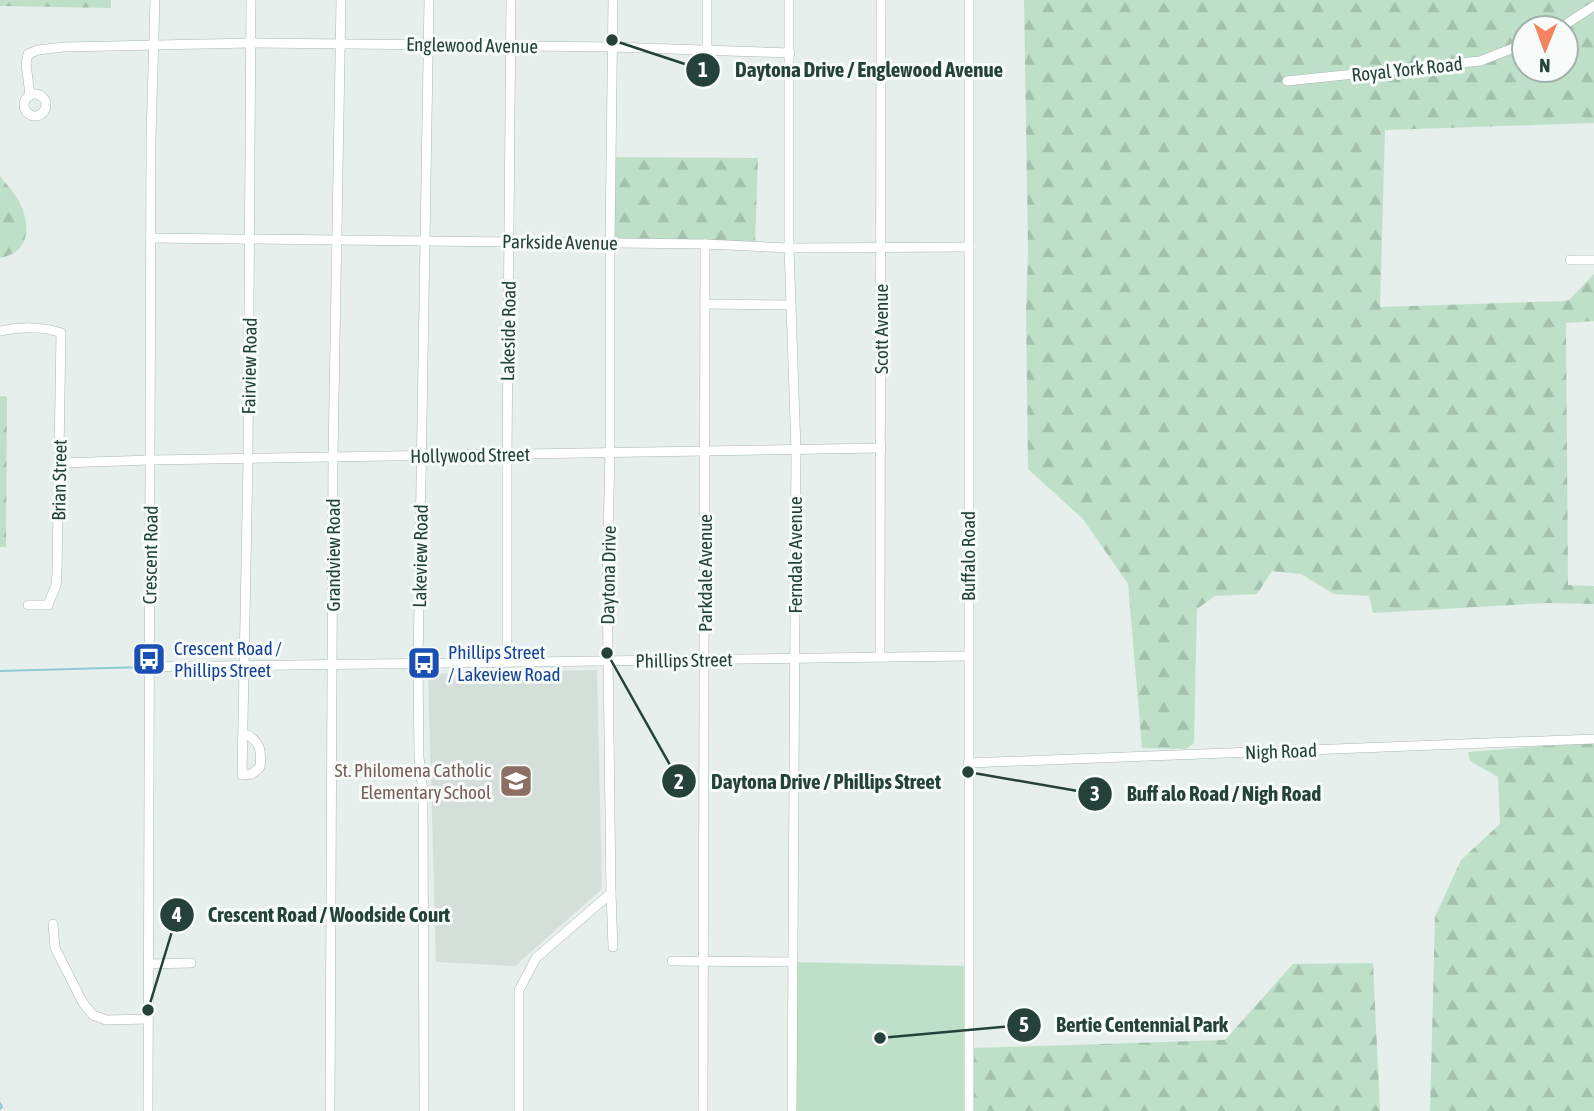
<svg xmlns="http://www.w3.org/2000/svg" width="1594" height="1111" font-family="'Asap Condensed',sans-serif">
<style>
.built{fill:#d4dfda}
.forest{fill:url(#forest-firs);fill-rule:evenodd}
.green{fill:#bfe0c8}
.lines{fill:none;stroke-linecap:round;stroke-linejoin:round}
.stream{stroke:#8ec9d4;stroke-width:2}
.minor-casing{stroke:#a8b8b2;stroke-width:10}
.minor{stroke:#fff;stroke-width:9}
.labels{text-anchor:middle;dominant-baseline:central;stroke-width:6;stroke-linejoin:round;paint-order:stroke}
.street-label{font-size:19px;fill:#24423a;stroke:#f7fbf9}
.transit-label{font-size:19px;fill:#164399;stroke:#f7fbf9;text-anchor:start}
.education-label{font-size:19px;fill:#785e54;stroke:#f7fbf9;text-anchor:end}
.leader{fill:none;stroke:#24423a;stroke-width:2.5}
.callout-dot{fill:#24423a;stroke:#f7fbf9;stroke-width:2.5}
.mark-label{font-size:21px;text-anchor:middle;font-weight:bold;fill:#fff}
.callout-label{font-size:21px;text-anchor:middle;font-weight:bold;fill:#24423a;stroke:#f7fbf9;stroke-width:6;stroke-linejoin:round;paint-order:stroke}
</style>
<defs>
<pattern id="forest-firs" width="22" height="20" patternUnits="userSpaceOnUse" patternTransform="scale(1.75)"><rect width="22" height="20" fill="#bfe0c8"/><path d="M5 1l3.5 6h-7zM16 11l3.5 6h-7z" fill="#a4c1ad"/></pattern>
</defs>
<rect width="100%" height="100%" fill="#e6efeb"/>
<path class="built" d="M 597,670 L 602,889 L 515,966 L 436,962 L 428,674 Z"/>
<g class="forest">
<path d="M 0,0 L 111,0 L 111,8 L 0,6 Z"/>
<path d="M 1024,0 L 1594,0 L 1594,123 L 1385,130 L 1380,307 L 1563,301 L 1569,300 L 1594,274 L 1594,321 L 1566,323 L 1568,585 L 1594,586 L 1594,604 L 1546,603 L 1373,613 L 1369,596 L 1334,594 L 1301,574 L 1272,571 L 1257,594 L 1215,596 L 1197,609 L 1194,743 L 1186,749 L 1142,748 L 1128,584 L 1083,519 L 1028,469 L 1026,312 L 1028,251 ZM 1524,28 L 1566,28 L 1566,70 L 1524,70 Z"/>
<path d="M 611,157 L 758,158 L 755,247 L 610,243 Z"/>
<path d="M 0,176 C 6,184 15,193 20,203 C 31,227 30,252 0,258 Z"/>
<path d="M 0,396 L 7,397 L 6,547 L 0,547 Z"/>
<path d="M 1594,742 L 1594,1111 L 1430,1111 L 1435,917 L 1461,860 L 1500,824 L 1498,777 L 1470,761 L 1468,752 Z"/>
<path d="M 1373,963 L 1380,1111 L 973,1111 L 973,1048 L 1225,1040 L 1293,964 Z"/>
</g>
<path class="green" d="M 792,962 L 969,966 L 969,1111 L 792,1111 Z"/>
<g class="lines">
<g class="stream">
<path d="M 0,671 L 144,667"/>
<path d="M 0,1103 L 2,1107 L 0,1109"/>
</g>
<defs>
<g id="minor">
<path d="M 613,0 L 610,243 L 610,453 L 607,577 L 611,893 L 613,947"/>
<path d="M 789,0 L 789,248 L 796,450 L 792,1111"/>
<path d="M 1560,28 L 1594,6"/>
<path d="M 707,49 L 707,0"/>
<path d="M 1287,81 L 1480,61 L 1524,44"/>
<circle cx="35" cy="105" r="11"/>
<path d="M 30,95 L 26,64 L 28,54 L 38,50 L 64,47 L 251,43 L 612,47 L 790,53"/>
<path d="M 151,238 L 705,244 L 789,248 L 969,247"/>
<path d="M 1570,260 L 1594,260"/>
<path d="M 705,304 L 791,305"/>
<path d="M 0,331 C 18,327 43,326 61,333 L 57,573 L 56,585 L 48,605 L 28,605"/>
<path d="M 60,463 L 151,460 L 881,448"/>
<path d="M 880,657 L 881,0"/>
<path d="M 507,662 L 507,455 L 511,0"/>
<path d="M 148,667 L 968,656"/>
<path d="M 243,733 C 260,740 262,750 260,767 L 252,774 L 242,775 L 248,459 L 251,0"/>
<path d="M 968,763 L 1594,739"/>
<path d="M 53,924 L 55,948 L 83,1003 L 93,1015 L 106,1020 L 148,1019"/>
<path d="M 672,961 L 792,962"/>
<path d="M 148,964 L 191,963"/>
<path d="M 148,1111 L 151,137 L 155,0"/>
<path d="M 330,1111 L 333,457 L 341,0"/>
<path d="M 424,1111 L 423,792 L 419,757 L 418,663 L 429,0"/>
<path d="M 519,1111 L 519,990 L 536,958 L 611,893"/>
<path d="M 703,1111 L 705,244"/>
<path d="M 969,1111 L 969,0"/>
</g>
</defs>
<use href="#minor" class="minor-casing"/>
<use href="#minor" class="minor"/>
</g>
<defs>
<symbol id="bus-square" viewBox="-11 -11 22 22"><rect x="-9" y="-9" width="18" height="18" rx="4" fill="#1a4fb4" stroke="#f7fbf9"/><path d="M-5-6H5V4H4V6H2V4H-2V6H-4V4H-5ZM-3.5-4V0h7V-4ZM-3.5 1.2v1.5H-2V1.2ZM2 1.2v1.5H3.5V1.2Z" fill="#fff"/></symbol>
<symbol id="school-square" viewBox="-11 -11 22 22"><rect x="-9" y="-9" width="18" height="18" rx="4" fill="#8d6e63" stroke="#f7fbf9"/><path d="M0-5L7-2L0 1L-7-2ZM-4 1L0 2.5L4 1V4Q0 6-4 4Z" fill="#fff"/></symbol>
</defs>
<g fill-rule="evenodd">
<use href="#bus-square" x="130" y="640" width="38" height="38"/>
<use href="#bus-square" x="405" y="644" width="38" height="38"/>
<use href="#school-square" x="497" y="762" width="38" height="38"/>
</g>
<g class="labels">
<g class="street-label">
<text transform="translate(472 45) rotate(1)">Englewood Avenue</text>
<text transform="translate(1407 69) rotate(-6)">Royal York Road</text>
<text transform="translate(560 242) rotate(1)">Parkside Avenue</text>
<text transform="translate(881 329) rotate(-90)">Scott Avenue</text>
<text transform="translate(508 331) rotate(-89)">Lakeside Road</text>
<text transform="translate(249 366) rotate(-89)">Fairview Road</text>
<text transform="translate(470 455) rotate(-1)">Hollywood Street</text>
<text transform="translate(59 480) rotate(-89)">Brian Street</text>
<text transform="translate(150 555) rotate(-89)">Crescent Road</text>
<text transform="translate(333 555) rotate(-90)">Grandview Road</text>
<text transform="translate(795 555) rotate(-90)">Ferndale Avenue</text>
<text transform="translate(420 556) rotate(-89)">Lakeview Road</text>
<text transform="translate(968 556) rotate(-90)">Buffalo Road</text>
<text transform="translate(705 573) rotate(-90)">Parkdale Avenue</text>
<text transform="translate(608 575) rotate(-89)">Daytona Drive</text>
<text transform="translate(684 660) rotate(-1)">Phillips Street</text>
<text transform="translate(1281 751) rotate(-2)">Nigh Road</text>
</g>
<g class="transit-label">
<text x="174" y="648">Crescent Road /<tspan x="174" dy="22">Phillips Street</tspan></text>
<text x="448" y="652">Phillips Street<tspan x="448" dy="22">/ Lakeview Road</tspan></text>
</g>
<g class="education-label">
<text x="491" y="770">St. Philomena Catholic<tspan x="491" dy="22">Elementary School</tspan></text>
</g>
</g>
<path class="leader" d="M612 40L703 70M607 653L679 781M968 772L1095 794M148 1010L177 915M880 1038L1024 1025"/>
<g class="callout-dot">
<circle cx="612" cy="40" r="7"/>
<circle cx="607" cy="653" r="7"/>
<circle cx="968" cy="772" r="7"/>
<circle cx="148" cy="1010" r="7"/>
<circle cx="880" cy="1038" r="7"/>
<circle cx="703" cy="70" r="18"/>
<circle cx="679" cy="781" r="18"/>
<circle cx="1095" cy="794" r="18"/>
<circle cx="177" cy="915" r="18"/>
<circle cx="1024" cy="1025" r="18"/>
</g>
<g class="mark-label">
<text x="703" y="77">1</text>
<text x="679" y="789">2</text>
<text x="1095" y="801">3</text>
<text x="177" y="922">4</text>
<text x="1024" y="1032">5</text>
</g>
<g class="callout-label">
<text x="869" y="77">Daytona Drive / Englewood Avenue</text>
<text x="826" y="789">Daytona Drive / Phillips Street</text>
<text x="1224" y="801">Buff alo Road / Nigh Road</text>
<text x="329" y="922">Crescent Road / Woodside Court</text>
<text x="1142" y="1032">Bertie Centennial Park</text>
</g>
<g transform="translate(1545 49) rotate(181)"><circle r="33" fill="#f7fbf9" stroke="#a3b1ad" stroke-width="2"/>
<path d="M0-5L12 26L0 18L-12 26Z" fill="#f4845f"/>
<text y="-10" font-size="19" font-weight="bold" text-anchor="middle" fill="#24423a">N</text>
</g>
</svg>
